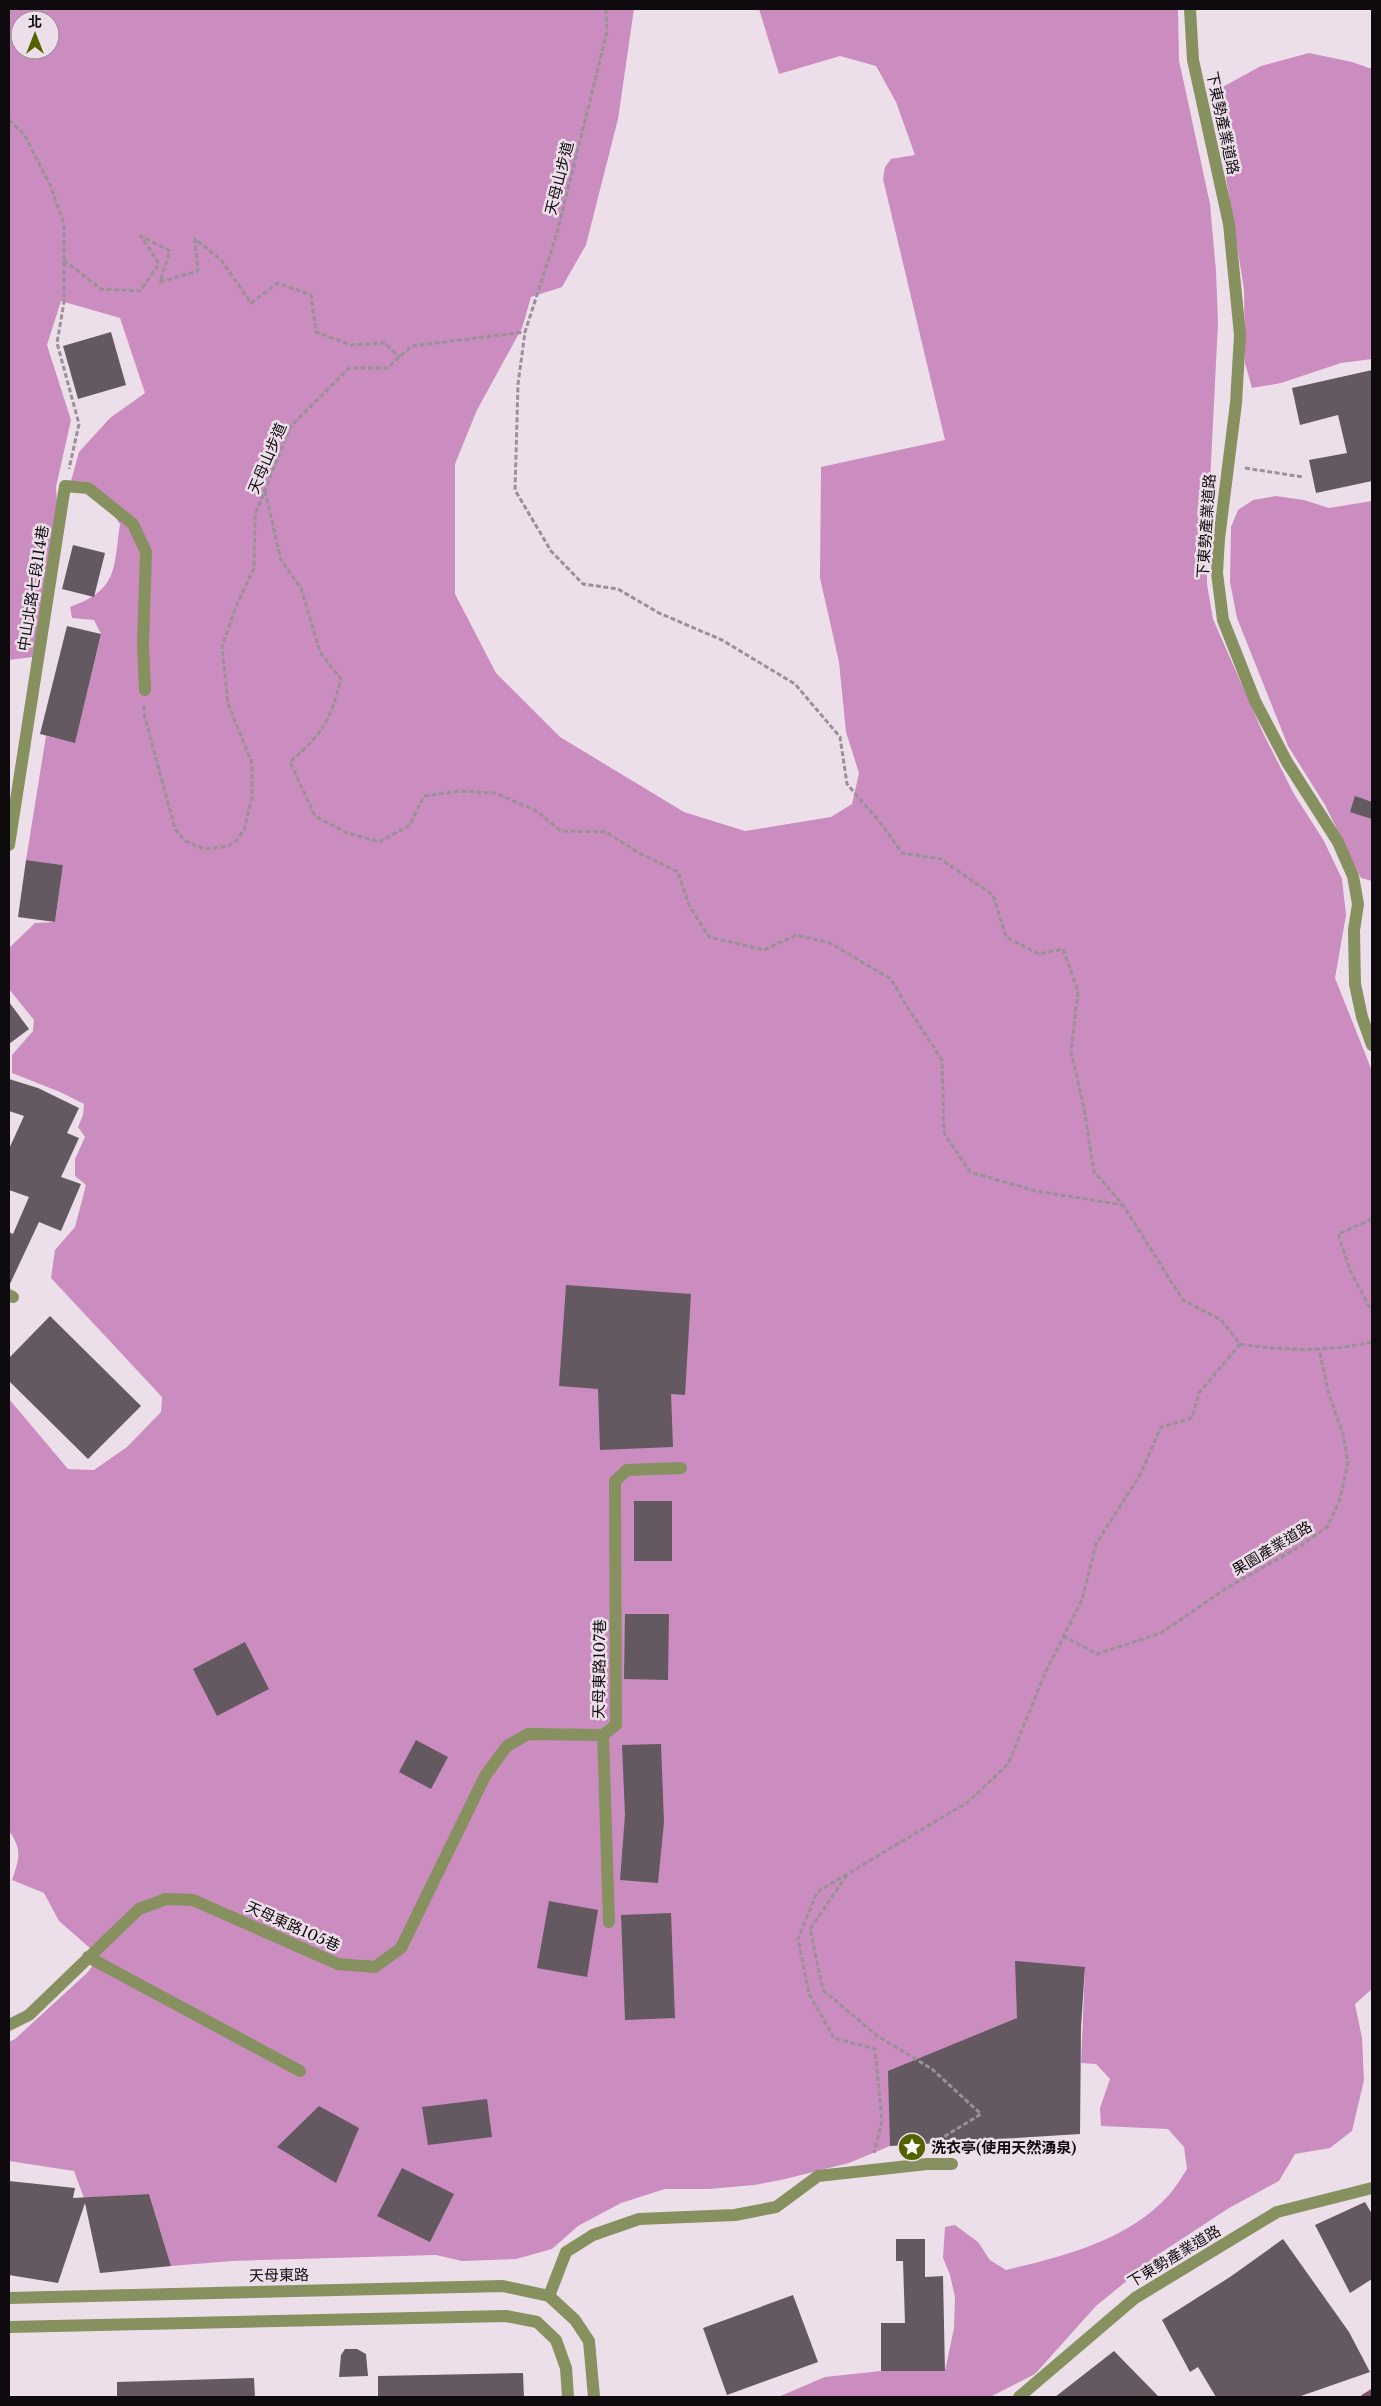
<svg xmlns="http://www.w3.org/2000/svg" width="1381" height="2406" font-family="'Libre Baskerville','Noto Sans TC',serif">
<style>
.forest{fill:#cb8dbf;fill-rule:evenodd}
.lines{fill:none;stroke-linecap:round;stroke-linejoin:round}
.stream{stroke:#7e5375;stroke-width:6}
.building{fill:#645861}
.path{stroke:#9a9098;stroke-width:3;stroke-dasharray:5 2.5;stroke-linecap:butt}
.minor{stroke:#86915f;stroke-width:12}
.labels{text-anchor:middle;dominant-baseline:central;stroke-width:5;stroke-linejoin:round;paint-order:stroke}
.street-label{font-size:15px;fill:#0e0a0d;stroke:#eddfea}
.poi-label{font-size:15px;font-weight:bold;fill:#0e0a0d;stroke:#eddfea;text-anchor:start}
</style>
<rect width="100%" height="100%" fill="#eddfea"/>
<g class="forest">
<path d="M 9,9 L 634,9 L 618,119 L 586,245 L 562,287 L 531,297 L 522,328 L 477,410 L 455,464 L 455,594 L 496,673 L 560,737 L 684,812 L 745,831 L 831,817 L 852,804 L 859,773 L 846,732 L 839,662 L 820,578 L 821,467 L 945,440 L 883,179 L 885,167 L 891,159 L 915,155 L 896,102 L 876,66 L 840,56 L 779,74 L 759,9 L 1178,9 L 1179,60 L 1210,204 L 1216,271 L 1218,323 L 1207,543 L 1207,584 L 1213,619 L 1264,735 L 1294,794 L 1324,841 L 1342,879 L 1346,915 L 1335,978 L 1372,1071 L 1372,1989 L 1355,2004 L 1362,2038 L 1364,2080 L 1352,2131 L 1330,2148 L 1295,2154 L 1279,2181 L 1229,2208 L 1162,2252 L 1096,2306 L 1035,2374 L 990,2397 L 778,2397 L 825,2377 L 881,2371 L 945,2371 L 954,2328 L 955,2297 L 950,2275 L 943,2258 L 945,2227 L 955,2225 L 978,2242 L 990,2260 L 1006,2270 C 1064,2256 1127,2241 1169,2195 C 1176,2187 1181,2178 1187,2169 L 1184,2147 L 1168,2129 L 1101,2126 L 1100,2108 L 1110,2079 L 1096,2064 L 1081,2063 L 1085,1968 L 1017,2018 L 890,2146 L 849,2163 L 781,2180 L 754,2185 L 709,2189 L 665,2189 L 621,2203 L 578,2226 L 552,2249 L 516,2259 L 462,2261 L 436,2255 L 232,2261 L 171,2266 L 149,2194 L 84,2198 L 74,2171 L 9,2161 L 9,2042 L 15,2039 L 88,1972 L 99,1956 L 59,1921 L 44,1893 L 12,1880 C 19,1859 23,1850 9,1831 L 9,1399 L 68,1469 L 94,1470 L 127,1447 L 161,1412 L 162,1397 L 51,1278 L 55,1250 L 75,1227 L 86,1185 L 75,1176 L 75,1159 L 85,1137 L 78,1127 L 83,1115 L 84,1104 L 60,1092 L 12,1073 L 12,1055 L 33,1031 L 34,1020 L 9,989 L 9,948 L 35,923 L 55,922 L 63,865 L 26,860 L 46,736 L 75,742 L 101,634 L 94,620 L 72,618 L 70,607 C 119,589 113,570 120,524 L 90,482 L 71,481 L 79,452 L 110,418 L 145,393 L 120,318 L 61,301 L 47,345 L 71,420 L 56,487 L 58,515 L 40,656 L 9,660 ZM 20,20 L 50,20 L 50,50 L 20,50 Z"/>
<path d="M 1309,53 L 1352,62 L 1372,69 L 1372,359 L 1341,363 L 1281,383 L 1252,388 L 1245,363 L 1244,289 L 1216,116 L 1219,89 L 1261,66 Z"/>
<path d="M 1276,496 L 1304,500 L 1329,508 L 1372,501 L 1372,881 L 1361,878 L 1325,805 L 1288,746 L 1237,618 L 1230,582 L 1231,527 L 1238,510 L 1253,500 Z"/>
</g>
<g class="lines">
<path class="stream" d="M 1364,2397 L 1372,2392"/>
</g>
<g class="building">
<path d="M 111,332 L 126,385 L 78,399 L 63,346 Z"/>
<path d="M 1372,370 L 1372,481 L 1316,493 L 1309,460 L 1347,453 L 1338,415 L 1300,425 L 1292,388 Z"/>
<path d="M 73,545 L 105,553 L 94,597 L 62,589 Z"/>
<path d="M 67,626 L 101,634 L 75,743 L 40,734 Z"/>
<path d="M 1355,796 L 1372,802 L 1372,819 L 1350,812 Z"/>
<path d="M 26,860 L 63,865 L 55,922 L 18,917 Z"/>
<path d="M 9,1002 L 29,1029 L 9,1044 Z"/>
<path d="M 9,1079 L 38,1088 L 79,1108 L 67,1133 L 79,1138 L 61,1177 L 81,1184 L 61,1231 L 39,1222 L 9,1286 L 9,1232 L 13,1234 L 29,1197 L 9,1190 L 9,1149 L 24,1116 L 9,1111 Z"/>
<path d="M 566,1285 L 691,1294 L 685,1395 L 671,1394 L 673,1447 L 600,1450 L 598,1389 L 559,1386 Z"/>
<path d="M 50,1316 L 141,1406 L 88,1459 L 9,1381 L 9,1358 Z"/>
<rect x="634" y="1501" width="38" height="60"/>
<path d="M 625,1614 L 669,1614 L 668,1680 L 624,1679 Z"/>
<path d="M 245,1642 L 269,1689 L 217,1716 L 193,1669 Z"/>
<path d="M 416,1740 L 448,1757 L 431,1789 L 399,1772 Z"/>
<path d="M 661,1744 L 664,1822 L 658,1883 L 620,1880 L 625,1815 L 622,1745 Z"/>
<path d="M 549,1901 L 598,1910 L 587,1977 L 537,1968 Z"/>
<path d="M 671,1913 L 675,2018 L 625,2020 L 621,1915 Z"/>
<path d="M 1015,1961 L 1085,1967 L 1081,2027 L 1080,2134 L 890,2146 L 888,2071 L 1017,2018 Z"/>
<path d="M 487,2099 L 492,2137 L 428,2145 L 422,2107 Z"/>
<path d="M 319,2106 L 359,2128 L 336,2183 L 277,2147 Z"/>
<path d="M 402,2168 L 454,2194 L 430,2242 L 377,2216 Z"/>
<path d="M 9,2181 L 75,2188 L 73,2198 L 149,2194 L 171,2266 L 100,2273 L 85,2203 L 58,2283 L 9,2275 Z"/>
<path d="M 1365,2202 L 1372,2214 L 1372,2279 L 1350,2293 L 1315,2225 Z"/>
<path d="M 896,2239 L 925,2239 L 925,2277 L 943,2276 L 945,2371 L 881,2371 L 881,2323 L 905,2323 L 903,2261 L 896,2261 Z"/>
<path d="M 1283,2239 L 1349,2332 L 1370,2372 L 1298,2397 L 1216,2397 L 1198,2367 L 1190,2372 L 1162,2320 L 1230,2277 Z"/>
<path d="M 793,2295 L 818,2362 L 727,2395 L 703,2328 Z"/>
<path d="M 345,2349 L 357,2349 L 366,2354 L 368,2376 L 339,2377 L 341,2355 Z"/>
<path d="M 1114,2351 L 1159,2397 L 1055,2397 Z"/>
<path d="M 523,2373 L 524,2397 L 378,2397 L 378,2376 Z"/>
<path d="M 254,2378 L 255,2397 L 117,2397 L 117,2382 Z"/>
</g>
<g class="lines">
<g class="path">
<path d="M 606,9 L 607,32 L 557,233 L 525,332 L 518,384 L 515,490 L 551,551 L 583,584 L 618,589 L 659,613 L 722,640 L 795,684 L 840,737 L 847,784 L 883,826 L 902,853 L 941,859 L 993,895 L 1006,937 L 1039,954 L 1063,949 L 1078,991 L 1071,1052 L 1084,1108 L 1094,1172 L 1123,1205 L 1183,1300 L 1221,1320 L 1240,1344 L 1199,1393 L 1192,1418 L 1161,1427 L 1140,1475 L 1096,1544 L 1082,1600 L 1046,1671 L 1008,1764 L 968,1802 L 817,1892 L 798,1939 L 809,1994 L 834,2038 L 875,2049 L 882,2121 L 874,2153"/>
<path d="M 9,120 L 24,134 L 50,185 L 64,224 L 64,302 L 57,343 L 79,424 L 69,469"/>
<path d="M 64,260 L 101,289 L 140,291 L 159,264 L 141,236 L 170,251 L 160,282 L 198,271 L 195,239 L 221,260 L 251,303 L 278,283 L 311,295 L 316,332 L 351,345 L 385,343 L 399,357"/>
<path d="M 1245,468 L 1303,477"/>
<path d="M 265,491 L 281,560 L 301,588 L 320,652 L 341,679 C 330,721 324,732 290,762 L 315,816 L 345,832 L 379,842 L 410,825 L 424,796 L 460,791 L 495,793 L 535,810 L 561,831 L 606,832 L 639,853 L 678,872 L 689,905 L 709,937 L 764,950 L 796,935 L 830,943 L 891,979 L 906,1005 L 942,1060 L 944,1133 L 970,1172 L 1036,1191 L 1123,1205"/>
<path d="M 144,706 L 144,714 L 175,829 L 185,841 L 205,849 L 228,846 L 237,840 L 244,830 L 252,797 L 252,763 L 228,704 L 222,646 L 237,604 L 254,568 L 255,515 L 290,427 L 349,368 L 387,368 L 412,346 L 525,332"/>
<path d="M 1372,1219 L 1338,1234 L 1350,1270 L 1372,1312"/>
<path d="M 1240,1344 C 1284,1351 1329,1352 1372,1342"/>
<path d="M 1063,1636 L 1097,1654 L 1161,1633 L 1225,1589 L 1299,1547 L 1327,1527 L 1340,1499 L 1348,1462 L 1343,1434 L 1329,1395 L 1319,1349"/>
<path d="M 847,1875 L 810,1929 L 823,1990 L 876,2035 L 932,2069 L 981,2114 L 937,2141 L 934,2147"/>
</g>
<g class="minor">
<path d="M 1190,9 L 1193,60 L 1229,224 L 1240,335 L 1236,403 L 1219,539 L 1217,573 L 1223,620 L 1255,701 L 1287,762 L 1338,842 L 1353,876 L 1358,904 L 1354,930 L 1355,984 L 1362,1017 L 1372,1045"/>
<path d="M 9,845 L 65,486 L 88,488 L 133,524 L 146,552 L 143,645 L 145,690"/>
<path d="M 9,1295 L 13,1297"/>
<path d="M 603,1735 L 616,1725 L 615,1481 L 627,1470 L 681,1468"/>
<path d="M 603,1735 L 609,1922"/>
<path d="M 88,1957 L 300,2071"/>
<path d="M 9,2025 L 29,2015 L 139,1909 L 166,1899 L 193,1900 L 338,1964 L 375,1967 L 401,1948 L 485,1776 L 507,1746 L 528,1734 L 603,1735"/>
<path d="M 549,2296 L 566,2252 L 593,2235 L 639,2219 L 735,2215 L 776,2207 L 818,2176 L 927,2164 L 952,2164"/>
<path d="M 549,2296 L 575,2320 L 589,2341 L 594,2397"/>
<path d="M 9,2298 L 503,2286 L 549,2296"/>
<path d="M 9,2327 L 506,2316 L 537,2322 L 556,2340 L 566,2368 L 568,2397"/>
<path d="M 1019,2397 L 1135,2298 L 1277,2212 L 1372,2188"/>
</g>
</g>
<defs>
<symbol id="sight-disc" viewBox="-11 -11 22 22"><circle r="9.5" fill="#546101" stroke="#eddfea"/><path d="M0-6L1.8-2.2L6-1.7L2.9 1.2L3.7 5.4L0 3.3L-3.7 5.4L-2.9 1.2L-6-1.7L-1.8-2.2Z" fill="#fff"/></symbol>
</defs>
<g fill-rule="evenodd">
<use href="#sight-disc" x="896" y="2131" width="32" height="32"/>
</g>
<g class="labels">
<g class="street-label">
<text transform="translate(1223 123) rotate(78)">下東勢產業道路</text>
<text transform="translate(559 178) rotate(-76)">天母山步道</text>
<text transform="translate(267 458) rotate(-67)">天母山步道</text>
<text transform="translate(1206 526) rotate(-86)">下東勢產業道路</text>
<text transform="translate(33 588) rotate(-81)">中山北路七段114巷</text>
<text transform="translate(1272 1548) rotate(-31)">果園產業道路</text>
<text transform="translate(599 1669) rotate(-89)">天母東路107巷</text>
<text transform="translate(293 1926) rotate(24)">天母東路105巷</text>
<text transform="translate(1174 2256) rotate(-31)">下東勢產業道路</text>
<text transform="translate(279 2275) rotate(-1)">天母東路</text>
</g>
<g class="poi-label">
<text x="931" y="2147">洗衣亭(使用天然湧泉)</text>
</g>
</g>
<rect width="1381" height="2406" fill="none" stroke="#0e0a0d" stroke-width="20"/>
<g transform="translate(35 35)"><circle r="24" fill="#eddfea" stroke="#948a92"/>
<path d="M0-4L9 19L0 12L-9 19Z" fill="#546101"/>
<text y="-8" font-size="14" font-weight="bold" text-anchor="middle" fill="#0e0a0d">北</text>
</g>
</svg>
